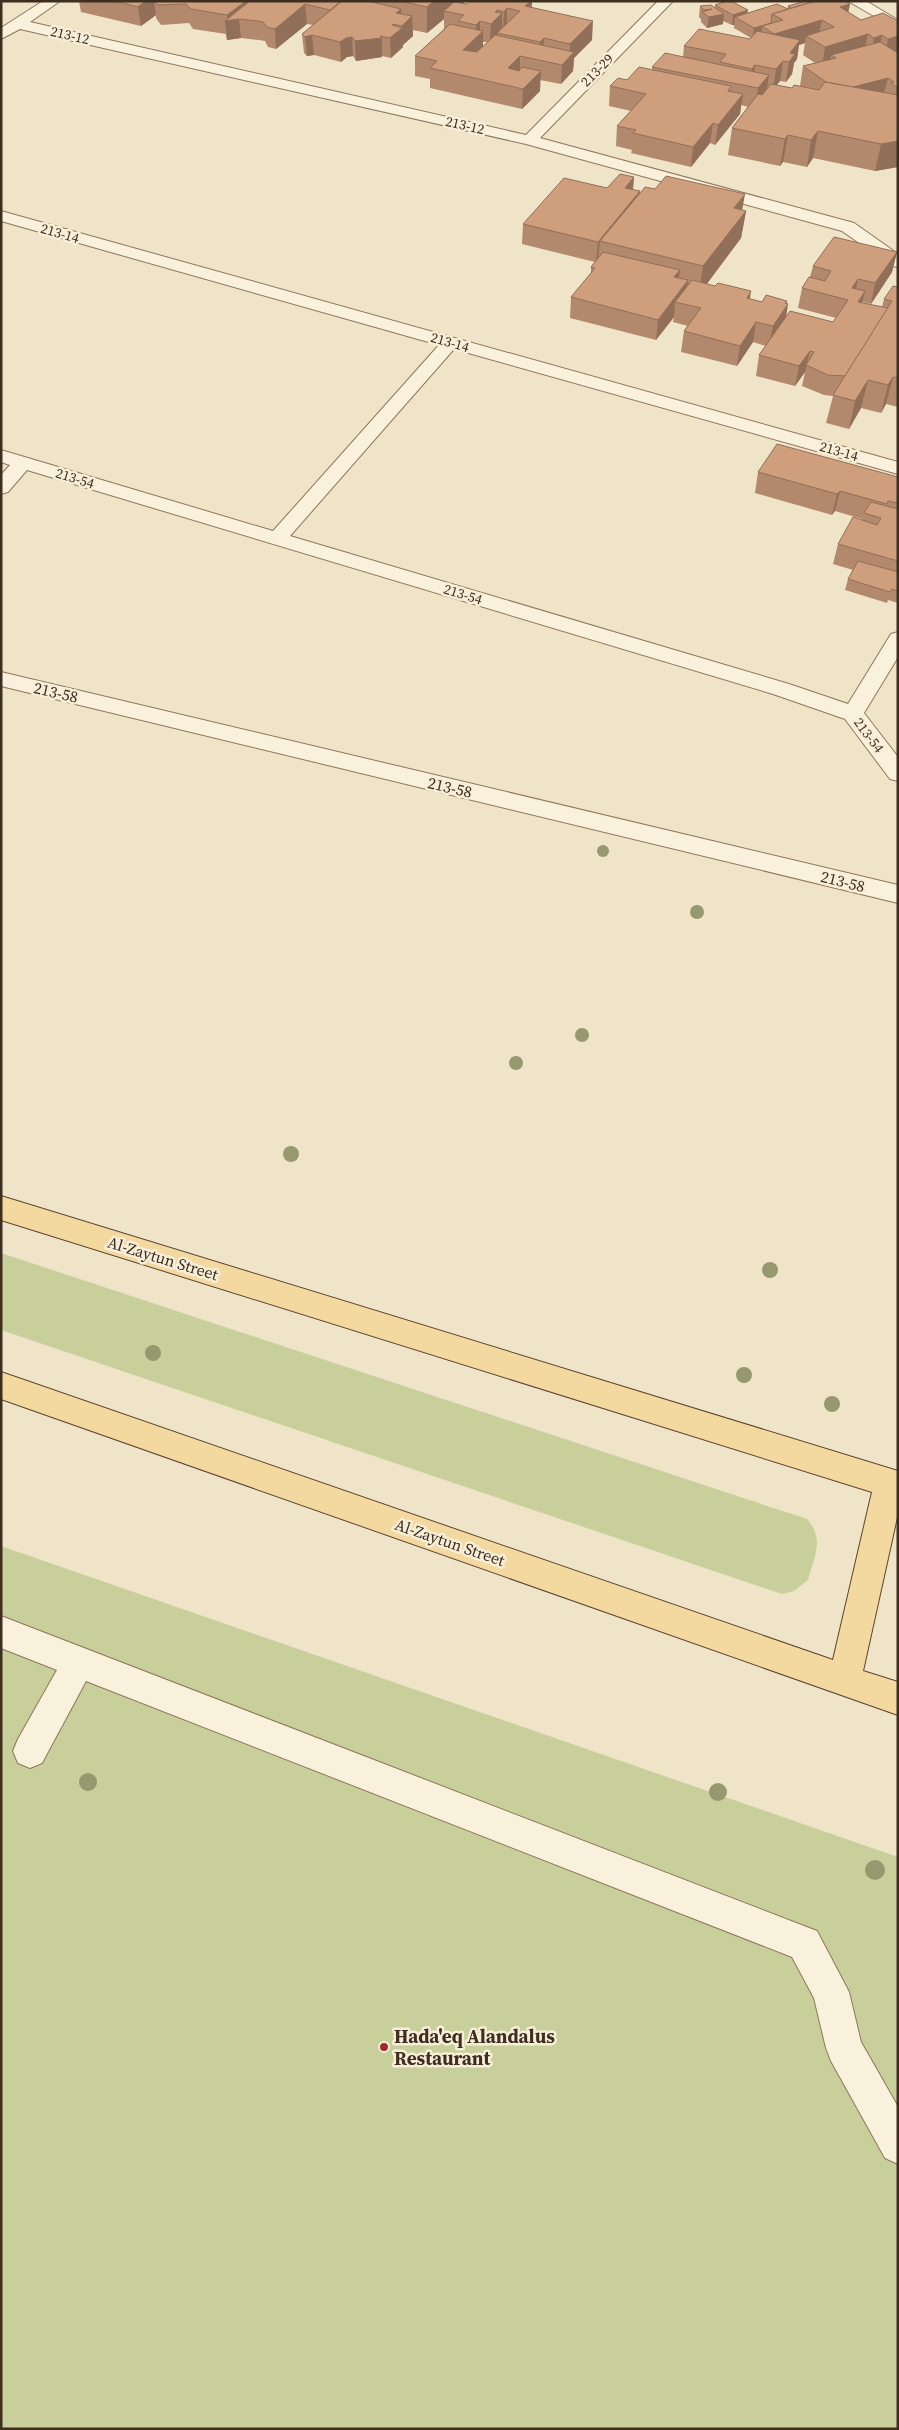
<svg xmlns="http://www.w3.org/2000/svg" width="899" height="2430" font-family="'Source Serif 4',serif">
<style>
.green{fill:#c9cf9b}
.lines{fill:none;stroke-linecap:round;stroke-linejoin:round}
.minor-casing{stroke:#8d765c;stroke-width:2}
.major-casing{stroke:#5b4430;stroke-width:2}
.minor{fill:#faf1dc;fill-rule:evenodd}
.major{fill:#f3d9a0;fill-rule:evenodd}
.tree{fill:#96986f}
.wall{fill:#b2896c;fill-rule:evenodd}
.shaded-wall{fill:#916f58}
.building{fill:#cf9f7d;stroke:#916f58}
.poi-dot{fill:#9e2a2b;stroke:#f7eed8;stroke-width:2}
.labels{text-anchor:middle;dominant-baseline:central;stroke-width:5;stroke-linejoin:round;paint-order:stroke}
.far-street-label{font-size:14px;fill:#3d2e20;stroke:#f7eed8}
.street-label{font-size:16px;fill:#3d2e20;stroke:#f7eed8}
.near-poi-label{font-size:19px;font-weight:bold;fill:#3d2e20;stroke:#f7eed8;text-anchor:start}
</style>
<rect width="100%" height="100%" fill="#f0e4c8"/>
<g class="green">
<path d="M 1,1253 L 807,1519 C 825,1539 814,1557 808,1580 L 794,1591 L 782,1594 L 1,1330 Z"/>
<path d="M 1,1546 L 898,1857 L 898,2429 L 1,2429 Z"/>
</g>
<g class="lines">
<defs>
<g id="minor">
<path d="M 43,1 L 60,1 L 30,22 L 526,135 L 658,1 L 673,1 L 540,138 L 854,223 L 898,254 L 898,267 L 892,266 L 842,231 L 526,144 L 20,29 L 1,39 L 1,28 Z"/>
<path d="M 848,1 L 866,1 L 898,20 L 898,30 Z"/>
<path d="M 1,211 L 898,462 L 898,474 L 454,349 L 290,536 L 789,684 L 848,704 L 891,634 L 898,632 L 898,657 L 864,713 L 898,757 L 898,781 L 890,779 L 845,719 L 773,694 L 27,470 L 8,492 L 1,494 L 1,475 L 10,465 L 1,462 L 1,450 L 273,531 L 439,345 L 1,221 Z"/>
<path d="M 1,672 L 898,885 L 898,903 L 1,686 Z"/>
<path d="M 1,1616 L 817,1931 L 849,1992 L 861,2042 L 898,2107 L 898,2164 L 885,2158 L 831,2061 L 826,2048 L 814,1998 L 792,1957 L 86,1681 L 42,1763 L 30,1768 L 18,1763 L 13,1751 L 18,1739 L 57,1670 L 1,1648 Z"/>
</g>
<path id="major" d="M 1,1196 L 898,1471 L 898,1513 L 863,1671 L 898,1682 L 898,1715 L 1,1399 L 1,1372 L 833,1660 L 872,1492 L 1,1220 Z"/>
</defs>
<use href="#minor" class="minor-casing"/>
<use href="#major" class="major-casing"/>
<use href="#minor" class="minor"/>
<use href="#major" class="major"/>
</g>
<g class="tree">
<circle cx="603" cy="851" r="6"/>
<circle cx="697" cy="912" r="7"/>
<circle cx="582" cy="1035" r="7"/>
<circle cx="516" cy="1063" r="7"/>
<circle cx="291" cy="1154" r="8"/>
<circle cx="770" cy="1270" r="8"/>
<circle cx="153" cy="1353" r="8"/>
<circle cx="744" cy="1375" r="8"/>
<circle cx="832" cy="1404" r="8"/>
<circle cx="88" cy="1782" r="9"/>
<circle cx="718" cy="1792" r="9"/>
<circle cx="875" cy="1870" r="10"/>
</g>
<g class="wall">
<path d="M 79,1 L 465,1 L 463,3 L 467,4 L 470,1 L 532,1 L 531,8 L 592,40 L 574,58 L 573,71 L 561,84 L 540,80 L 540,91 L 522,109 L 430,88 L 430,79 L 415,76 L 415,56 L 444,29 L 444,19 L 427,33 L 413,30 L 413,36 L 403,45 L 403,47 L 391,58 L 382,56 L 382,57 L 356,61 L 353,56 L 347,57 L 341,62 L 314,55 L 307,56 L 304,53 L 302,34 L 313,25 L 307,24 L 276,49 L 268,47 L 265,41 L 259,40 L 241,38 L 227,40 L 226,34 L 193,29 L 189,23 L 161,25 L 156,18 L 156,15 L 141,26 L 81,12 ZM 483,42 L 487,42 L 483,47 Z"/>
<path d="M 850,4 L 848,12 L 861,20 L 898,21 L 898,167 L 875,171 L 813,158 L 807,167 L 783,162 L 780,166 L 728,155 L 732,128 L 748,107 L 741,105 L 740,114 L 715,145 L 710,143 L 691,167 L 631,153 L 632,150 L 616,146 L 617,126 L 631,111 L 609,106 L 610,86 L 652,69 L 652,67 L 683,57 L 684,46 L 750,39 L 751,38 L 734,28 L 734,25 L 732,25 L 723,21 L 723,24 L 707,28 L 701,22 L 701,19 L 699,17 L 700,6 L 715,7 L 715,5 L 747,13 L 787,9 L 788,6 ZM 805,43 L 803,55 L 815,63 L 803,66 L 800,86 L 792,88 L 777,85 L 780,81 L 786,82 L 792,74 L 794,63 L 797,59 L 799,45 Z"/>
<path d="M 634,177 L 633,190 L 640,193 L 746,211 L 741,238 L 707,284 L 750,299 L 762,302 L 787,301 L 786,316 L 833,322 L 836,318 L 798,308 L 802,288 L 810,277 L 813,266 L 897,252 L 892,272 L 871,304 L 862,302 L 862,303 L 882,307 L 884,299 L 898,287 L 898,407 L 886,404 L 881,413 L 861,408 L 849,429 L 826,423 L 833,396 L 824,395 L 802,386 L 805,372 L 795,386 L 756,376 L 759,355 L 766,346 L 753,342 L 737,366 L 681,352 L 684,331 L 688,326 L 673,322 L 674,317 L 656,340 L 570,318 L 571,297 L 591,274 L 591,267 L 595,262 L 522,244 L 523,224 Z"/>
<path d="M 758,472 L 898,477 L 898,603 L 888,600 L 887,603 L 845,590 L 848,579 L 853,570 L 833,564 L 838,544 L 862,519 L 835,511 L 832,515 L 755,493 Z"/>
</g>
<g class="shaded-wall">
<path d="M 145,1 L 154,1 L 156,15 L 141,26 L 138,7 Z"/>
<path d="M 246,1 L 258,1 L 239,19 L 241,38 L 227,40 L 225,21 L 228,20 L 227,15 Z"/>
<path d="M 434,1 L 465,1 L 452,12 L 444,11 L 444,19 L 427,33 L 427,7 Z"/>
<path d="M 531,1 L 532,1 L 531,20 L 525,6 Z"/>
<path d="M 305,4 L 307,24 L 276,49 L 275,29 Z"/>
<path d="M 850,4 L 846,23 L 840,7 Z"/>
<path d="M 507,8 L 507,27 L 503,31 L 504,12 Z"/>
<path d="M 401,9 L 402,25 L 396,13 Z"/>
<path d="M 712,9 L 724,14 L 723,24 L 707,28 L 709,17 L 704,13 L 704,10 Z"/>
<path d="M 497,10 L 496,18 L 502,13 L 502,32 L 497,33 L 497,36 L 490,43 L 491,24 L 495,12 Z"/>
<path d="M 748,10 L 746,20 L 735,17 L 734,25 L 732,25 L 733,15 Z"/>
<path d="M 412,16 L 413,36 L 403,45 L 403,47 L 391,58 L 390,38 L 392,25 L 393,24 L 393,35 L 402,28 L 402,26 Z"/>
<path d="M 822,20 L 818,39 L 806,36 L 805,43 L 799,45 L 797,59 L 794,63 L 792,74 L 786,82 L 789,62 L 771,53 L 774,34 Z"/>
<path d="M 480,21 L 480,34 L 483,31 L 483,50 L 463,69 L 463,50 L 476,37 L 476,25 Z"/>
<path d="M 593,21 L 592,40 L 574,58 L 573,71 L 561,84 L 562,65 L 570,57 L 570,44 Z"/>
<path d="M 771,23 L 770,31 L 762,26 L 761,36 L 753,38 L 754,28 Z"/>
<path d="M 868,34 L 864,54 L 836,58 L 831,55 L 830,64 L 822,67 L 825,47 Z"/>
<path d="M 312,35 L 314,55 L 307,56 L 305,37 Z"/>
<path d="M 882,35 L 878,55 L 870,57 L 874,38 Z"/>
<path d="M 898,36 L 898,54 L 884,58 L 888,39 Z"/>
<path d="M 352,37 L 353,56 L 347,57 L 341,62 L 340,42 L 346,38 Z"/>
<path d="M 382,38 L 382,57 L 356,61 L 355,41 Z"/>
<path d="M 544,38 L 543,57 L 539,60 L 540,42 Z"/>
<path d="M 520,56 L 520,75 L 508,68 Z"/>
<path d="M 783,61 L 780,81 L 773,89 L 776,69 Z"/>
<path d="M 755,65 L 753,85 L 749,87 L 752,69 Z"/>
<path d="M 541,71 L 540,91 L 522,109 L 523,89 Z"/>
<path d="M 769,75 L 766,94 L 755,108 L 758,88 Z"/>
<path d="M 888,78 L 883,97 L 839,91 Z"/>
<path d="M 743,94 L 740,114 L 715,145 L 718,125 Z"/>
<path d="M 713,123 L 710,143 L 691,167 L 693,147 Z"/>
<path d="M 818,131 L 813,158 L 807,167 L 811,140 Z"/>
<path d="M 788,135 L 783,162 L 780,166 L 785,139 Z"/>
<path d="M 898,141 L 898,167 L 875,171 L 881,144 Z"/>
<path d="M 634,177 L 632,197 L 625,188 Z"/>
<path d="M 640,191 L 638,211 L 600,241 L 598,260 L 596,263 L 598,242 Z"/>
<path d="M 745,194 L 741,217 L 746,211 L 741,238 L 699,294 L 703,266 L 734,208 Z"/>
<path d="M 897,252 L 892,272 L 871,304 L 875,283 Z"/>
<path d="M 680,270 L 677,290 L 674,277 Z"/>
<path d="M 858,279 L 854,299 L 852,288 Z"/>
<path d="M 688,280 L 686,301 L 675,302 L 674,317 L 656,340 L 658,320 Z"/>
<path d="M 751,291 L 748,312 L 747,298 Z"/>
<path d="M 865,291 L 860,311 L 858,302 Z"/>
<path d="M 787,301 L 785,309 L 788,304 L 785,325 L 769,346 L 773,326 Z"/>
<path d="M 756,322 L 753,342 L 737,366 L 740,346 Z"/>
<path d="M 810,351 L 805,372 L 795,386 L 799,366 Z"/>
<path d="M 893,377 L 886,404 L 881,413 L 888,385 Z"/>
<path d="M 868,380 L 861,408 L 849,429 L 855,401 Z"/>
<path d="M 840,491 L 835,511 L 832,515 L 837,494 Z"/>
</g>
<g class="building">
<path d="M 115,1 L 145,1 L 138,7 Z"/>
<path d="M 155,1 L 246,1 L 227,15 L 191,9 L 186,4 L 158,5 Z"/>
<path d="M 250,1 L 341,1 L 330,10 L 305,4 L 275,29 L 267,27 L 263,22 L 258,21 L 239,19 L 225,21 Z"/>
<path d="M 342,1 L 368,1 L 401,9 L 396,13 L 412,16 L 402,26 L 393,24 L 392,25 L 402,28 L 390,38 L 380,36 L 382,38 L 355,41 L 352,37 L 346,38 L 340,42 L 312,35 L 305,37 L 302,34 Z"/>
<path d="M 400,1 L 434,1 L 427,7 Z"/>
<path d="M 470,1 L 531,1 L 525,6 L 593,21 L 570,44 L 544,38 L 540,42 L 497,33 L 520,11 L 507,8 L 504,12 L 497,10 L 495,12 L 502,13 L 491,24 L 480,21 L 476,25 L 458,21 L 464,15 L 444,11 L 454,2 L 467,4 Z"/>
<path d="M 727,1 L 731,1 L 748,10 L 733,15 L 715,5 Z"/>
<path d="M 806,1 L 816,1 L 791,8 L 788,6 Z"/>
<path d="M 816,1 L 845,1 L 850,4 L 840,7 L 861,20 L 883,13 L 898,21 L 898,36 L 888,39 L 882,35 L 874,38 L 868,34 L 825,47 L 806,36 L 834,27 L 822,20 L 774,34 L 762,26 L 783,20 L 772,14 Z"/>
<path d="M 777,4 L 788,9 L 772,14 L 771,23 L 754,28 L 735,17 Z"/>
<path d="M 711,5 L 724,14 L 709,17 L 702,12 L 712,9 L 704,10 L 700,6 Z"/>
<path d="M 450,24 L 483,31 L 463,50 L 477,52 L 495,35 L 574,52 L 562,65 L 520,56 L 508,68 L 519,71 L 522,67 L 541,71 L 523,89 L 430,68 L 437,61 L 415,56 Z"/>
<path d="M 699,29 L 750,39 L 757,31 L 800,40 L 790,53 L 795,54 L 789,62 L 783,61 L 776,69 L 755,65 L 752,69 L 720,62 L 726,54 L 684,46 Z"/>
<path d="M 880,42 L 898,53 L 898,88 L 891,83 L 894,82 L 888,78 L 853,87 L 826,82 L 803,66 L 836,58 L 831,55 Z"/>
<path d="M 665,53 L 769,75 L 758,88 L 652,67 Z"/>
<path d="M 639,67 L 731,86 L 728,91 L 743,94 L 718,125 L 713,123 L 693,147 L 633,133 L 636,130 L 617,126 L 646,94 L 610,86 L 618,78 L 627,80 Z"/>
<path d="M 825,82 L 898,95 L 898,141 L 881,144 L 818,131 L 811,140 L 788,135 L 785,139 L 732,128 L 758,94 L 762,95 L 771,84 L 792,88 L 794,85 L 819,90 Z"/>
<path d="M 620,174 L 634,177 L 625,188 L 640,191 L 598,242 L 523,224 L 564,178 L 607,188 Z"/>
<path d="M 666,176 L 745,194 L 734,208 L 746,211 L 703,266 L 600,241 L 645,187 L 655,189 Z"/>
<path d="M 834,237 L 897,252 L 875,283 L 858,279 L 852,288 L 865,291 L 858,302 L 888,308 L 845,376 L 828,375 L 806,365 L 814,352 L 810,351 L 799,366 L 759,355 L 790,311 L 833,322 L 848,300 L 802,288 L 809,277 L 825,281 L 831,271 L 813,266 Z"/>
<path d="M 603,252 L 680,270 L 674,277 L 688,280 L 658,320 L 571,297 L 595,268 L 591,267 Z"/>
<path d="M 692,280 L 715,286 L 718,283 L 751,291 L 747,298 L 762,302 L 766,295 L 787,301 L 785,303 L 788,304 L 773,326 L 756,322 L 740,346 L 684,331 L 701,308 L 675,302 Z"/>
<path d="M 893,286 L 898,287 L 898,378 L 893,377 L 888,385 L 868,380 L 855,401 L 833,395 L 892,301 L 884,299 Z"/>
<path d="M 777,444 L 898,477 L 898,503 L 888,501 L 887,504 L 840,491 L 837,494 L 758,472 Z"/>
<path d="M 871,502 L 898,509 L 898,561 L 838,544 L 853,517 L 877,525 L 881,518 L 864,513 Z"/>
<path d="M 858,561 L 898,572 L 898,591 L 892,589 L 890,592 L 848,579 Z"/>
</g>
<circle class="poi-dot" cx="384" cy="2047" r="5"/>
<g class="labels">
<g class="far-street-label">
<text transform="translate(70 35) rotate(13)">213-12</text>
<text transform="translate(597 70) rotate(-45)">213-29</text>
<text transform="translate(465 125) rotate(13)">213-12</text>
<text transform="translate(60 233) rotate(16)">213-14</text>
<text transform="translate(450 342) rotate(16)">213-14</text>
<text transform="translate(839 451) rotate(16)">213-14</text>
<text transform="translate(75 478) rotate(17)">213-54</text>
<text transform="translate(463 594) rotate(17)">213-54</text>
<text transform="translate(869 735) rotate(53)">213-54</text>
</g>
<g class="street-label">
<text transform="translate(56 692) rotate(13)">213-58</text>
<text transform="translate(450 787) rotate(13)">213-58</text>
<text transform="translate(843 881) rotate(14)">213-58</text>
<text transform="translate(163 1258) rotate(17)">Al-Zaytun Street</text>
<text transform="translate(450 1542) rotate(19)">Al-Zaytun Street</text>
</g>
<g class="near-poi-label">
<text x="394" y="2036">Hada'eq Alandalus<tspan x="394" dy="22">Restaurant</tspan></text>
</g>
</g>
<rect width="899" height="2430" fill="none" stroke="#3d2e20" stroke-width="5"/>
</svg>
